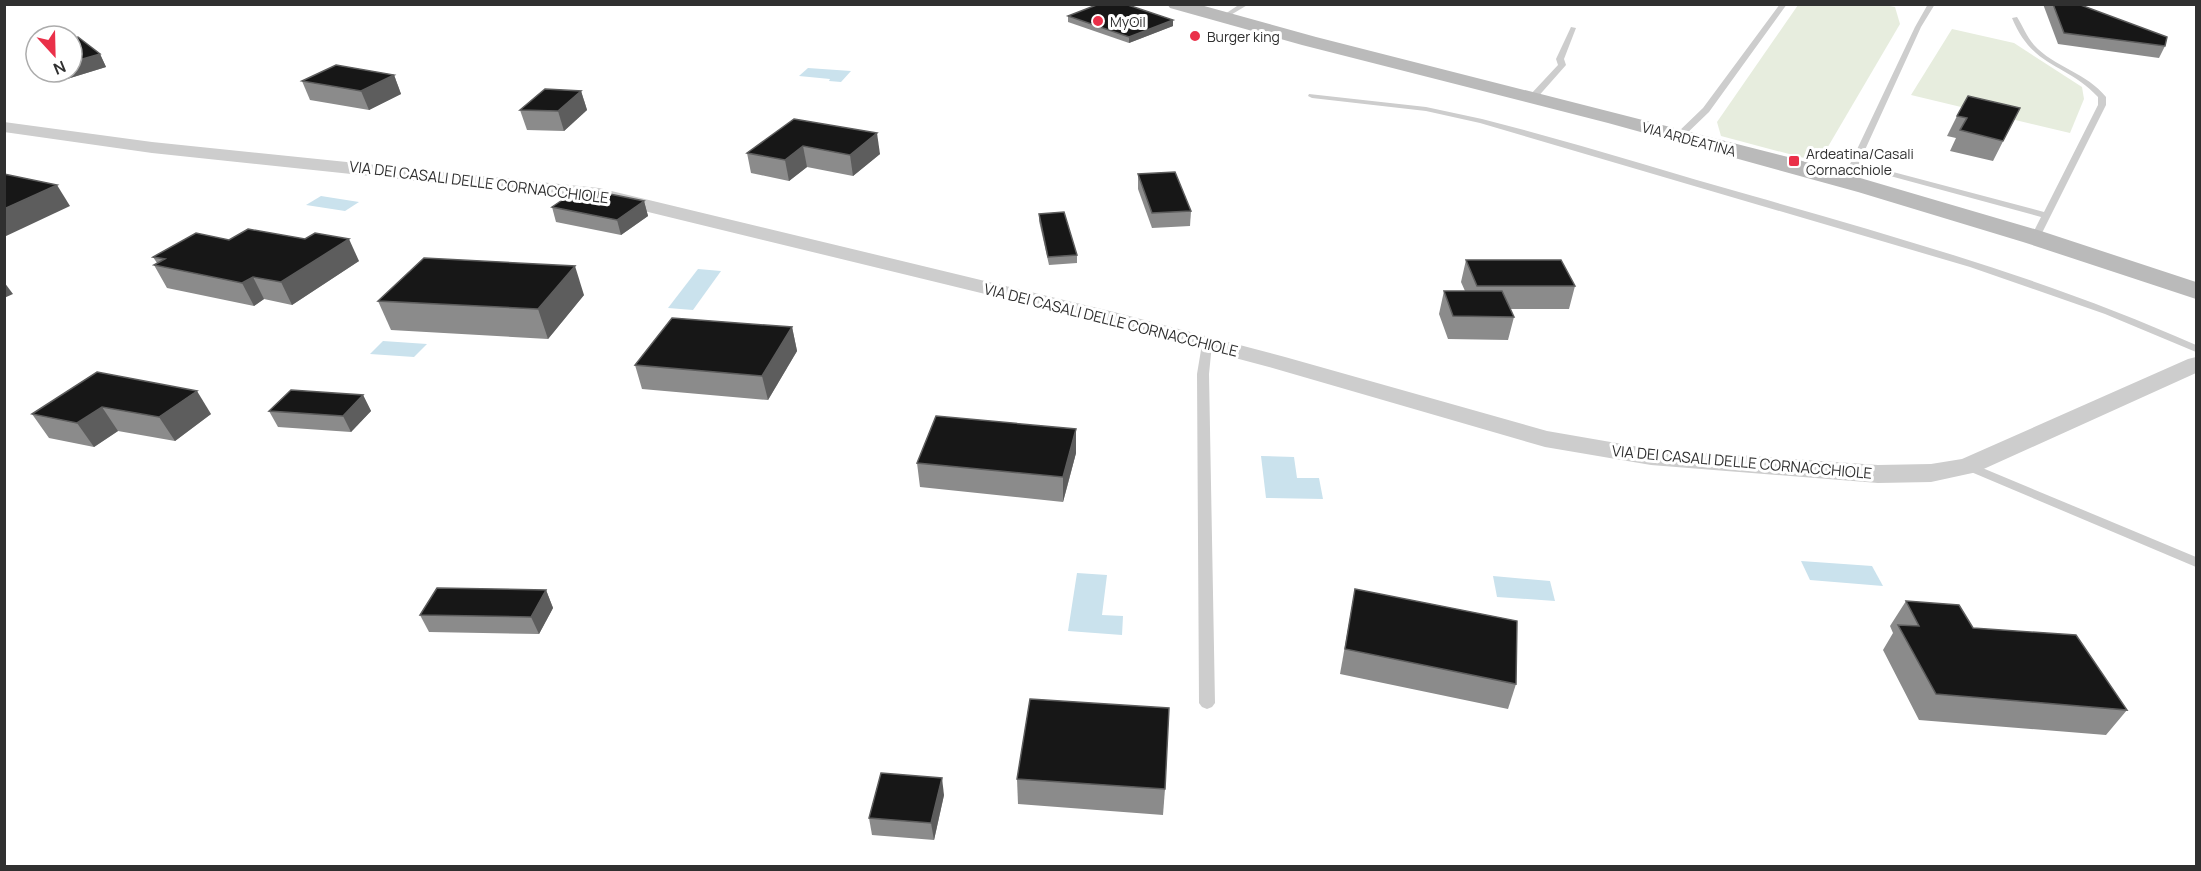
<svg xmlns="http://www.w3.org/2000/svg" width="2201" height="871" font-family="Manrope,sans-serif">
<style>
.green{fill:#e7edde}
.water{fill:#cae2ed}
.lines{fill:none;stroke-linecap:round;stroke-linejoin:round}
.service{fill:#cdcdcd;fill-rule:evenodd}
.minor{fill:#cdcdcd;fill-rule:evenodd}
.secondary{fill:#bababa;fill-rule:evenodd}
.wall{fill:#8b8b8b}
.shaded-wall{fill:#5d5d5d}
.building{fill:#171717;stroke:#5d5d5d;stroke-width:1.5}
.poi-dot{fill:#ea3049;stroke:#fff;stroke-width:2}
.labels{text-anchor:middle;dominant-baseline:central;stroke-width:6;stroke-linejoin:round;paint-order:stroke}
.far-poi-label{font-size:14px;fill:#303030;stroke:#fff;text-anchor:start}
.far-street-label{font-size:14px;fill:#303030;stroke:#fff}
.street-label{font-size:15px;fill:#303030;stroke:#fff}
</style>
<rect width="100%" height="100%" fill="#fff"/>
<g class="green">
<path d="M 1879,4 L 1895,7 L 1900,24 L 1819,162 L 1721,136 L 1717,122 L 1798,5 Z"/>
<path d="M 1952,29 L 2014,43 L 2082,87 L 2084,99 L 2070,133 L 1911,95 Z"/>
</g>
<g class="water">
<path d="M 808,68 L 851,71 L 841,82 L 829,81 L 830,79 L 799,76 Z"/>
<path d="M 321,196 L 359,202 L 345,211 L 306,205 Z"/>
<path d="M 698,269 L 721,271 L 693,310 L 668,308 Z"/>
<path d="M 383,341 L 427,344 L 414,357 L 370,354 Z"/>
<path d="M 1261,456 L 1294,457 L 1297,478 L 1319,478 L 1323,499 L 1266,498 Z"/>
<path d="M 1801,561 L 1872,566 L 1883,586 L 1810,580 Z"/>
<path d="M 1077,573 L 1107,575 L 1102,615 L 1123,616 L 1122,635 L 1068,631 Z"/>
<path d="M 1493,576 L 1550,581 L 1555,601 L 1497,597 Z"/>
</g>
<g class="lines">
<g class="service">
<path d="M 1240,4 L 1249,4 L 1224,19 L 1219,18 Z"/>
<path d="M 1780,4 L 1787,4 L 1709,112 L 1682,138 L 1676,138 L 1676,134 L 1703,108 Z"/>
<path d="M 1928,4 L 1935,4 L 1921,27 L 1859,163 L 2044,212 L 2098,105 L 2098,97 C 2067,63 2033,69 2012,18 L 2017,17 C 2023,26 2026,36 2034,45 C 2054,67 2087,73 2106,97 L 2106,105 L 2039,239 L 2036,240 L 2031,237 L 2041,217 L 1857,167 L 1849,183 L 1846,184 L 1842,181 L 1915,27 Z"/>
<path d="M 1571,27 L 1576,28 L 1564,59 L 1566,65 L 1536,99 L 1530,99 L 1530,95 L 1558,65 L 1556,59 Z"/>
<path d="M 1309,94 L 1426,107 L 1482,119 C 1573,142 1663,171 1753,196 C 1903,239 2053,281 2196,345 L 2196,352 L 2105,314 L 1970,267 L 1480,123 L 1426,111 L 1312,98 L 1308,96 Z"/>
<path d="M 1207,341 L 1212,344 L 1209,374 L 1215,703 L 1212,707 L 1207,709 L 1202,707 L 1199,703 L 1197,374 L 1202,344 Z"/>
<path d="M 1968,462 L 2196,557 L 2196,567 L 1964,469 L 1962,466 L 1964,463 Z"/>
</g>
<path class="minor" d="M 4,122 L 152,142 L 599,188 L 1114,312 L 1285,357 L 1547,431 L 1651,449 L 1878,465 L 1931,464 L 1962,459 L 2188,359 L 2196,357 L 2196,373 L 1977,472 L 1931,482 L 1878,483 L 1651,465 L 1545,447 L 1269,367 L 1100,322 L 599,200 L 152,153 L 4,132 Z"/>
<path class="secondary" d="M 1167,4 L 1197,4 L 1316,37 L 1792,158 L 2041,231 L 2196,282 L 2196,299 L 2023,242 L 1858,192 L 1608,123 L 1302,45 L 1170,8 Z"/>
</g>
<g class="wall">
<path d="M 2043,4 L 2078,4 L 2165,46 L 2159,58 L 2058,44 Z"/>
<path d="M 1068,16 L 1173,26 L 1129,43 L 1068,22 Z"/>
<path d="M 100,54 L 106,67 L 67,79 L 59,72 L 72,72 Z"/>
<path d="M 394,75 L 401,94 L 369,110 L 310,100 L 302,81 Z"/>
<path d="M 581,91 L 587,110 L 564,131 L 527,130 L 520,110 Z"/>
<path d="M 2020,108 L 1993,161 L 1950,151 L 1956,138 L 1947,136 L 1957,116 Z"/>
<path d="M 794,119 L 880,154 L 853,176 L 807,167 L 789,181 L 751,173 L 747,153 Z"/>
<path d="M 1138,174 L 1191,211 L 1190,226 L 1152,228 L 1138,189 Z"/>
<path d="M 644,201 L 648,216 L 621,235 L 556,222 L 552,207 Z"/>
<path d="M 1039,214 L 1077,255 L 1077,263 L 1049,265 L 1039,221 Z"/>
<path d="M 229,240 L 359,261 L 292,305 L 264,299 L 254,306 L 167,288 L 154,265 L 157,263 L 153,257 Z"/>
<path d="M 1466,260 L 1575,286 L 1569,309 L 1510,309 L 1514,317 L 1508,340 L 1448,339 L 1439,314 L 1444,291 L 1465,291 L 1461,282 Z"/>
<path d="M 584,295 L 548,339 L 391,330 L 378,301 Z"/>
<path d="M 792,327 L 797,351 L 768,400 L 642,389 L 635,365 Z"/>
<path d="M 97,372 L 211,414 L 175,441 L 118,431 L 94,447 L 49,438 L 32,414 Z"/>
<path d="M 363,395 L 371,411 L 351,432 L 278,427 L 269,411 Z"/>
<path d="M 1076,453 L 1063,502 L 920,487 L 917,463 Z"/>
<path d="M 1355,589 L 1516,684 L 1508,709 L 1340,674 Z"/>
<path d="M 546,590 L 553,608 L 539,634 L 429,632 L 420,615 Z"/>
<path d="M 1906,601 L 1973,628 L 2127,710 L 2106,735 L 1919,720 L 1883,650 L 1893,633 L 1890,626 Z"/>
<path d="M 1017,779 L 1165,789 L 1163,815 L 1018,804 Z"/>
<path d="M 944,795 L 934,840 L 872,835 L 869,818 Z"/>
</g>
<g class="shaded-wall">
<path d="M 1173,20 L 1173,26 L 1129,43 L 1129,37 Z"/>
<path d="M 100,54 L 106,67 L 67,79 L 64,72 L 72,72 L 72,62 Z"/>
<path d="M 394,75 L 401,94 L 369,110 L 361,91 Z"/>
<path d="M 581,91 L 587,110 L 564,131 L 558,111 Z"/>
<path d="M 877,133 L 880,154 L 853,176 L 850,155 Z"/>
<path d="M 803,146 L 807,167 L 789,181 L 785,160 Z"/>
<path d="M 57,185 L 70,206 L 4,237 L 4,209 Z"/>
<path d="M 644,201 L 648,216 L 621,235 L 617,220 Z"/>
<path d="M 349,239 L 359,261 L 292,305 L 281,282 Z"/>
<path d="M 575,266 L 584,295 L 548,339 L 538,309 Z"/>
<path d="M 253,277 L 264,299 L 254,306 L 242,283 Z"/>
<path d="M 4,282 L 13,294 L 4,298 Z"/>
<path d="M 792,327 L 797,351 L 768,400 L 762,376 Z"/>
<path d="M 197,391 L 211,414 L 175,441 L 159,417 Z"/>
<path d="M 363,395 L 371,411 L 351,432 L 343,416 Z"/>
<path d="M 102,407 L 118,431 L 94,447 L 77,423 Z"/>
<path d="M 1076,429 L 1076,453 L 1063,502 L 1063,477 Z"/>
<path d="M 546,590 L 553,608 L 539,634 L 531,617 Z"/>
<path d="M 942,778 L 944,795 L 934,840 L 931,823 Z"/>
</g>
<g class="building">
<path d="M 1099,4 L 1125,4 L 1173,20 L 1129,37 L 1068,16 Z"/>
<path d="M 2053,4 L 2078,4 L 2167,37 L 2165,46 L 2064,33 Z"/>
<path d="M 78,37 L 100,54 L 72,62 L 72,39 Z"/>
<path d="M 336,65 L 394,75 L 361,91 L 302,81 Z"/>
<path d="M 545,89 L 581,91 L 558,111 L 520,110 Z"/>
<path d="M 1968,96 L 2020,108 L 2003,141 L 1960,130 L 1967,118 L 1957,116 Z"/>
<path d="M 794,119 L 877,133 L 850,155 L 803,146 L 785,160 L 747,153 Z"/>
<path d="M 1175,172 L 1191,211 L 1152,213 L 1138,174 Z"/>
<path d="M 4,174 L 57,185 L 4,209 Z"/>
<path d="M 580,188 L 644,201 L 617,220 L 552,207 Z"/>
<path d="M 1064,212 L 1077,255 L 1048,257 L 1039,214 Z"/>
<path d="M 248,229 L 305,239 L 315,233 L 349,239 L 281,282 L 253,277 L 242,283 L 154,265 L 165,259 L 153,257 L 196,233 L 229,240 Z"/>
<path d="M 424,258 L 575,266 L 538,309 L 378,301 Z"/>
<path d="M 1466,260 L 1561,260 L 1575,286 L 1477,286 Z"/>
<path d="M 1444,291 L 1502,291 L 1514,317 L 1453,316 Z"/>
<path d="M 672,318 L 792,327 L 762,376 L 635,365 Z"/>
<path d="M 97,372 L 197,391 L 159,417 L 102,407 L 77,423 L 32,414 Z"/>
<path d="M 291,390 L 363,395 L 343,416 L 269,411 Z"/>
<path d="M 936,416 L 1076,429 L 1063,477 L 917,463 Z"/>
<path d="M 437,588 L 546,590 L 531,617 L 420,615 Z"/>
<path d="M 1355,589 L 1517,621 L 1516,684 L 1345,649 Z"/>
<path d="M 1906,601 L 1959,605 L 1973,628 L 2076,635 L 2127,710 L 1936,694 L 1898,625 L 1919,626 Z"/>
<path d="M 1030,699 L 1169,708 L 1165,789 L 1017,779 Z"/>
<path d="M 881,773 L 942,778 L 931,823 L 869,818 Z"/>
</g>
<g class="poi-dot">
<circle cx="1098" cy="21" r="6"/>
<circle cx="1195" cy="36" r="6"/>
<rect x="1788" y="155" width="12" height="12" rx="3"/>
</g>
<g class="labels">
<g class="far-poi-label">
<text x="1110" y="21">MyOil</text>
<text x="1207" y="36">Burger king</text>
<text x="1806" y="153">Ardeatina/Casali<tspan x="1806" dy="16">Cornacchiole</tspan></text>
</g>
<g class="far-street-label">
<text transform="translate(1689 139) rotate(15)">VIA ARDEATINA</text>
</g>
<g class="street-label">
<text transform="translate(479 182) rotate(7)">VIA DEI CASALI DELLE CORNACCHIOLE</text>
<text transform="translate(1111 320) rotate(14)">VIA DEI CASALI DELLE CORNACCHIOLE</text>
<text transform="translate(1742 462) rotate(5)">VIA DEI CASALI DELLE CORNACCHIOLE</text>
</g>
</g>
<rect width="2201" height="871" fill="none" stroke="#303030" stroke-width="12"/>
<g transform="translate(54 54) rotate(158)"><circle r="28" fill="#ffffff" stroke="#acacac" stroke-width="1.5"/>
<path d="M0-4.5L10 22L0 15L-10 22Z" fill="#ea3049"/>
<text y="-9" font-size="16" font-weight="bold" text-anchor="middle" fill="#303030">N</text>
</g>
</svg>
